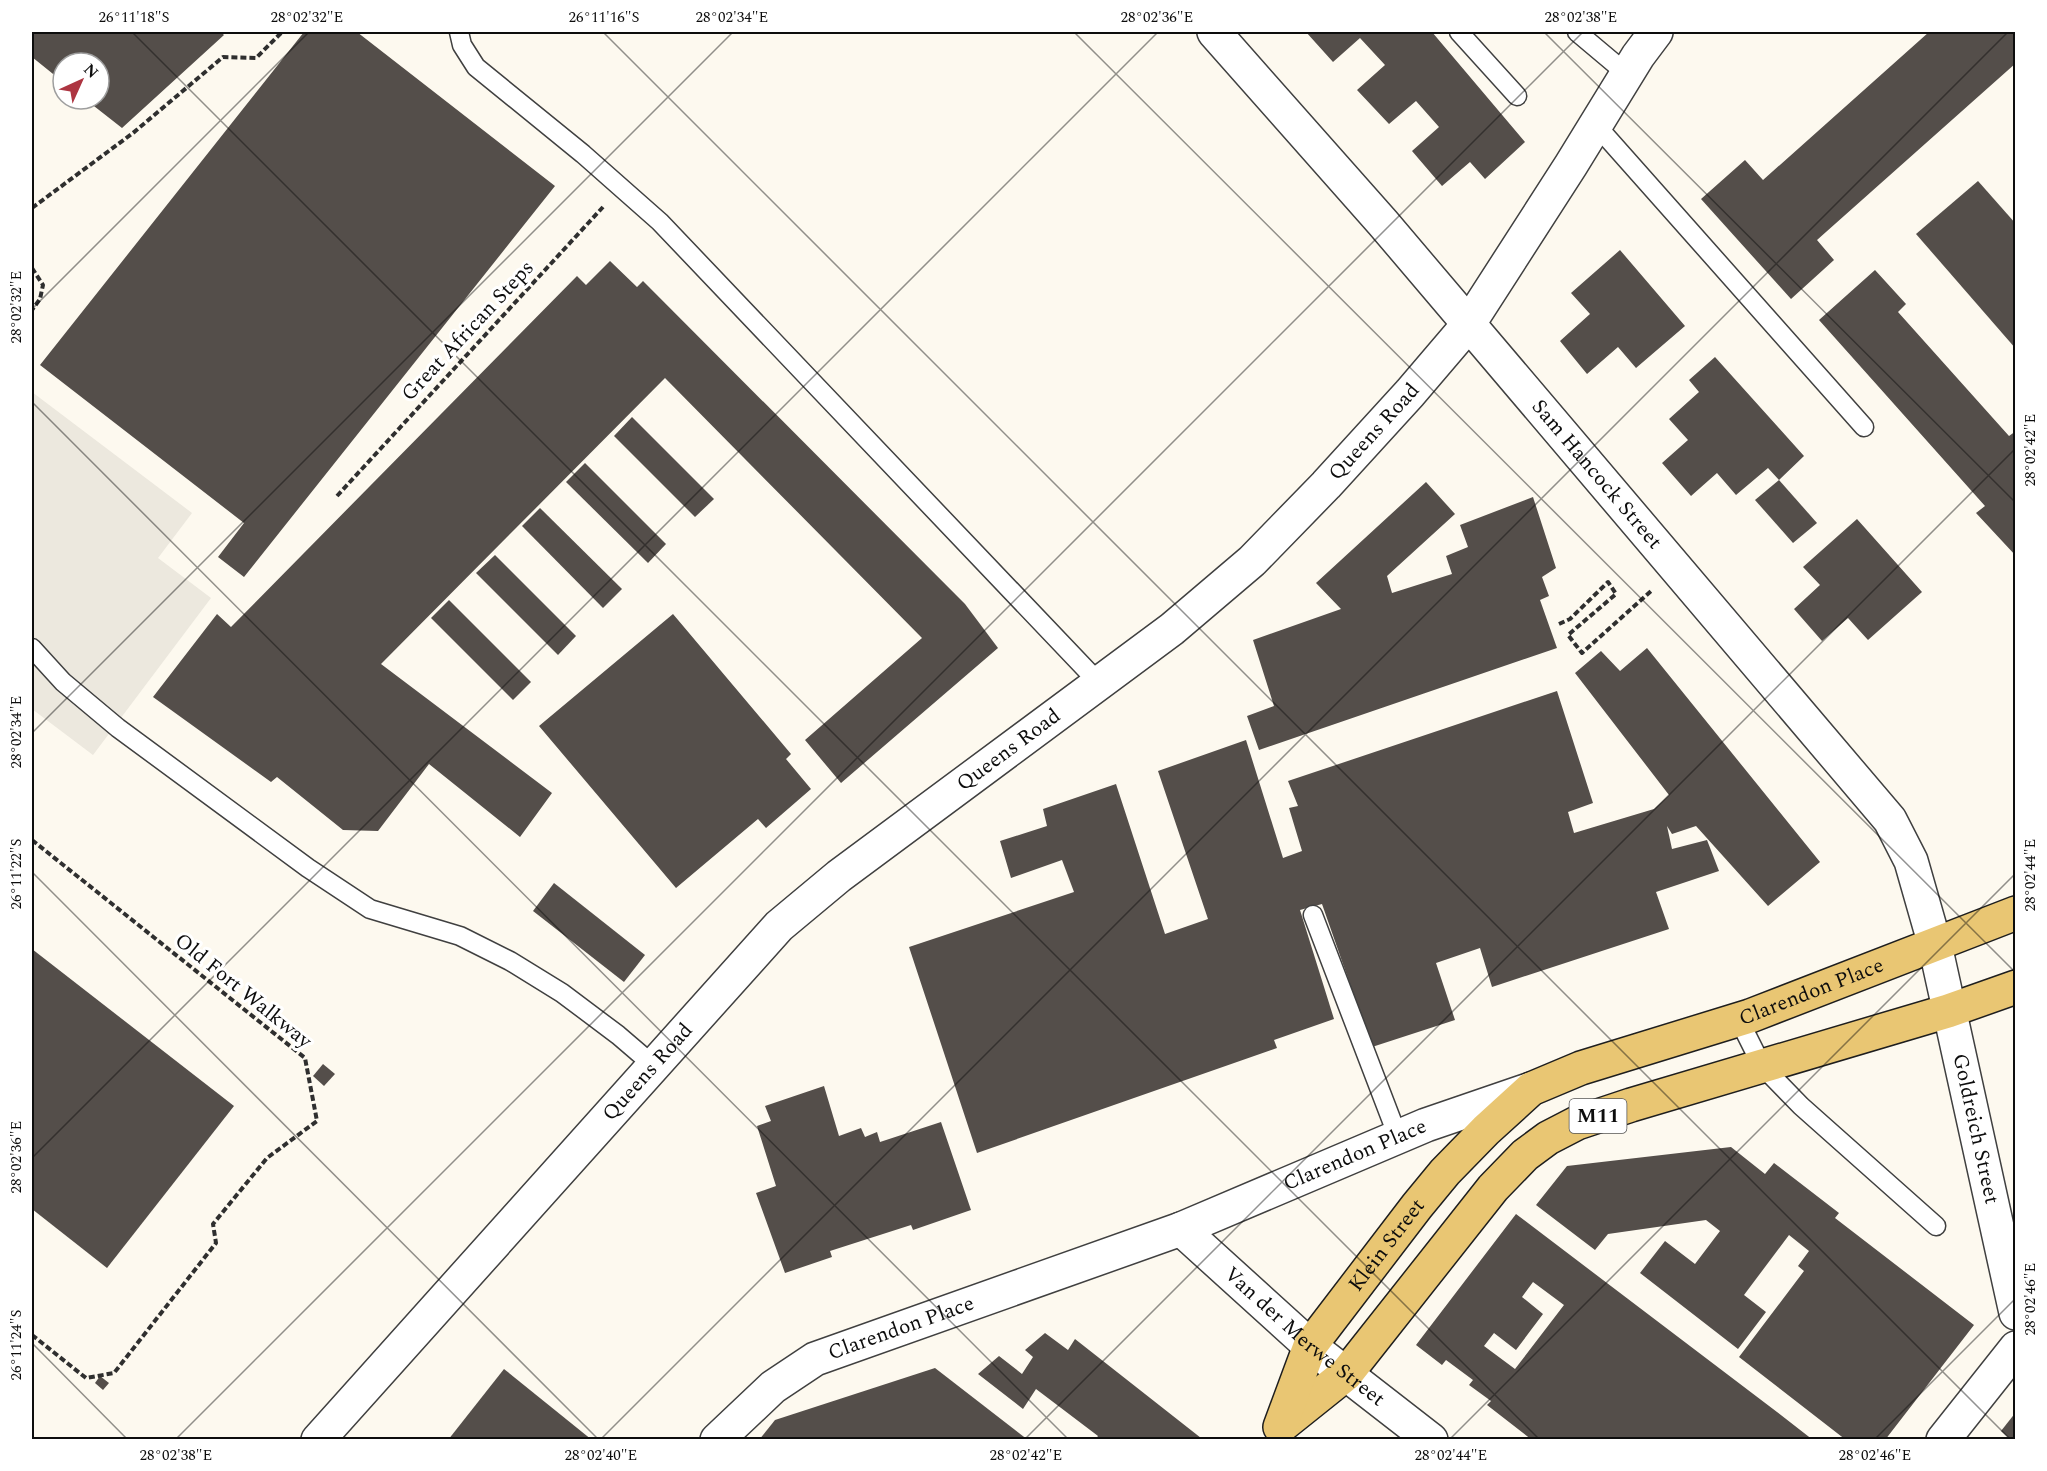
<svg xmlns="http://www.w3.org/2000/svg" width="2047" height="1471" font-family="Spectral,serif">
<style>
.plaza{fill:#ece8de}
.building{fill:#544e4a;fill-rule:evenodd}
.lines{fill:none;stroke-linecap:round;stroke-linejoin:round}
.service-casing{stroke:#404040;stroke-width:21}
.minor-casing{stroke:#404040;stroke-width:36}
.tertiary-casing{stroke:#404040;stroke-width:36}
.primary-casing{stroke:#1e1e1e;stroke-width:36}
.path{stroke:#2f2f2f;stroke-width:4;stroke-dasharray:6 3;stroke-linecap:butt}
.service{stroke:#fff;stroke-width:18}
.minor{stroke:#fff;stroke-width:33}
.tertiary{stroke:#fff;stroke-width:33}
.primary{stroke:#e9c673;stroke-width:33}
.ticks{fill:none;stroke:#0d0d0d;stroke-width:1.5;stroke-opacity:0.45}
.labels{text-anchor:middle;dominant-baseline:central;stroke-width:6;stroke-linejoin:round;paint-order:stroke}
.shield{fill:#fff;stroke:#565656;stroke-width:1.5}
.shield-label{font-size:20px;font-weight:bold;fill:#0d0d0d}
.street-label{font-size:21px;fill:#0d0d0d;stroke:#fff}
.neatline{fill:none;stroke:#0d0d0d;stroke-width:2}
.ticks-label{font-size:15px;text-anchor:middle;fill:#0d0d0d}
</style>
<rect width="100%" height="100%" fill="#fdf9ef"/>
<path class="plaza" d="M 32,392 L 192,513 L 158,558 L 211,598 L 93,755 L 32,709 Z"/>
<g class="building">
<path d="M 32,32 L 221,32 L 224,35 L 122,128 L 85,99 L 99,99 L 99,63 L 63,63 L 63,82 L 32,57 Z"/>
<path d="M 304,32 L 357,32 L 555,186 L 244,577 L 218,557 L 244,523 L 40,365 Z"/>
<path d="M 1306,32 L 1432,32 L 1525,142 L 1485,179 L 1470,162 L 1442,186 L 1412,151 L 1439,127 L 1416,101 L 1389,124 L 1357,90 L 1385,65 L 1360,38 L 1333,62 Z"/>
<path d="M 1929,32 L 2016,32 L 2016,63 L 1817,240 L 1834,260 L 1791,299 L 1701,199 L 1745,160 L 1763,180 Z"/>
<path d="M 1978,181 L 2016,224 L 2016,349 L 1916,234 Z"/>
<path d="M 1620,250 L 1685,326 L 1636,368 L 1618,347 L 1587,374 L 1560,341 L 1590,314 L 1571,293 Z"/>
<path d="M 610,261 L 637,287 L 643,281 L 965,604 L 998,648 L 841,783 L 805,740 L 922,638 L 665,378 L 381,664 L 552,793 L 520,837 L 429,764 L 378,831 L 343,830 L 277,777 L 271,782 L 153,697 L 217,614 L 231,627 L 577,276 L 586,285 Z"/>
<path d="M 1875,270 L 1906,304 L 1898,312 L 2009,436 L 2016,431 L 2016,556 L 1976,513 L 1985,506 L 1819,320 Z"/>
<path d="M 1715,357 L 1804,456 L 1779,480 L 1768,468 L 1736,495 L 1717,473 L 1691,496 L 1662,463 L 1688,440 L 1669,419 L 1699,392 L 1689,380 Z"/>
<path d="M 632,417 L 714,499 L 695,517 L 614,436 Z"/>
<path d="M 585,463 L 666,544 L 648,563 L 566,482 Z"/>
<path d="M 1779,480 L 1817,523 L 1793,543 L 1755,500 Z"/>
<path d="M 1426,482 L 1455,514 L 1387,576 L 1392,593 L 1452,574 L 1446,556 L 1468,547 L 1460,525 L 1533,497 L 1556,568 L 1542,577 L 1549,596 L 1540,600 L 1557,648 L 1259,750 L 1247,716 L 1274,706 L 1253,640 L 1341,609 L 1316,583 Z"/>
<path d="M 540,508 L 622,589 L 603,608 L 522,526 Z"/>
<path d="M 1857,519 L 1922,592 L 1868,640 L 1848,618 L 1822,641 L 1794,609 L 1820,585 L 1803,567 Z"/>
<path d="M 495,555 L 576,636 L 558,655 L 476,573 Z"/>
<path d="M 449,600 L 531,682 L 513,700 L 431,618 Z"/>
<path d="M 673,614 L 791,754 L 786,759 L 811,789 L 766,828 L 758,819 L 676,888 L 539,726 Z"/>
<path d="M 1647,648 L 1820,862 L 1768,906 L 1696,826 L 1672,834 L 1667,826 L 1672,849 L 1707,840 L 1719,871 L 1656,892 L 1669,929 L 1492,987 L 1480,948 L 1436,963 L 1455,1020 L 1372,1047 L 1322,904 L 1300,910 L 1334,1019 L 1274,1040 L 1277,1048 L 977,1153 L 909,947 L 1074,892 L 1062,860 L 1011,878 L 1000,841 L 1047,826 L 1043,809 L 1116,784 L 1165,934 L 1208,919 L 1158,771 L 1246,740 L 1283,858 L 1302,851 L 1289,808 L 1298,806 L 1288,781 L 1557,691 L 1593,803 L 1568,812 L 1574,833 L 1654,809 L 1669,795 L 1575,673 L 1601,651 L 1620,671 Z"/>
<path d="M 554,883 L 645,955 L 624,982 L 533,911 Z"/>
<path d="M 32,949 L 234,1106 L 107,1268 L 32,1209 Z"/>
<path d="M 323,1064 L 335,1074 L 324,1086 L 313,1076 Z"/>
<path d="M 824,1086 L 839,1136 L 861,1128 L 865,1137 L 877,1132 L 880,1142 L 941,1122 L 971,1210 L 913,1230 L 911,1225 L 830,1251 L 832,1257 L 785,1273 L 756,1193 L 776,1186 L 757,1126 L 771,1121 L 765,1106 Z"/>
<path d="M 1731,1147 L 1765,1174 L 1774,1163 L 1839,1213 L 1835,1218 L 1974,1325 L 1885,1440 L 1846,1440 L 1739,1357 L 1804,1271 L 1798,1266 L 1809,1251 L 1789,1235 L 1744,1295 L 1766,1312 L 1738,1349 L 1640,1273 L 1665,1241 L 1695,1264 L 1720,1231 L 1706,1220 L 1608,1234 L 1595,1250 L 1536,1205 L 1567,1166 Z"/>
<path d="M 1516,1214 L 1777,1412 L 1813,1440 L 1532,1440 L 1487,1405 L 1491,1401 L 1469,1385 L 1473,1380 L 1446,1360 L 1442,1365 L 1416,1345 ZM 1533,1282 L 1564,1305 L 1515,1369 L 1484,1346 L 1494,1333 L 1516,1350 L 1543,1314 L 1522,1297 Z"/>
<path d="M 1045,1333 L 1068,1350 L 1075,1339 L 1201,1438 L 1200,1440 L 1095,1440 L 1098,1436 L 1036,1389 L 1023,1409 L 978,1374 L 999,1356 L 1022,1374 L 1033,1357 L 1025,1350 Z"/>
<path d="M 935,1368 L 1028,1440 L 759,1440 L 775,1420 Z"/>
<path d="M 504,1369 L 592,1440 L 448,1440 Z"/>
<path d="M 100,1376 L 109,1383 L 103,1390 L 95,1383 Z"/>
<path d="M 2016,1412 L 2016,1440 L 2011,1440 L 2001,1431 Z"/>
</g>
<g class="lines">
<defs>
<g id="service">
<path d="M 459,32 L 462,45 L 476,67 L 583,154 L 660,222 L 1099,683"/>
<path d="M 1459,32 L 1517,96"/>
<path d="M 1577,32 L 1627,74"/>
<path d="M 1596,125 L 1864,427"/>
<path d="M 32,648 L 63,682 L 118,728 L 308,868 L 370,909 L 460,936 L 510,961 L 562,993 L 618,1035 L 653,1065"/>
<path d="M 1313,915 L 1398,1137"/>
<path d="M 1739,1020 L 1762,1066 L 1801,1106 L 1936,1226"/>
</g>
<g id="minor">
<path id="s1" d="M 1214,32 L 1383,223 L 1890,820 L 1911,861 L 1935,945 L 2016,1313"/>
<path id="s2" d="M 1181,1229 L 1310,1346 L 1431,1440"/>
<path id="s3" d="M 717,1440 L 773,1387 L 815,1359 L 1181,1229 L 1426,1125 L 1531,1089"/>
<path d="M 1943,1440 L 2016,1348"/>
</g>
<g id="tertiary">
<path id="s4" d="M 318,1440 L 779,926 L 839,876 L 1172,629 L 1252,561 L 1326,485 L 1410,393 L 1468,325 L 1571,165 L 1638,56 L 1656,32"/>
</g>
<g id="primary">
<path d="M 1281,1426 L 1346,1374 L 1493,1188 L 1525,1155 L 1548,1138 L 1577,1123 L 1631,1105 L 1948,1011 L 2016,987"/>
<path id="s5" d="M 1280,1427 L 1310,1346 L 1417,1206 L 1445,1172 L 1486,1130 L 1531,1089 L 1581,1068 L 1750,1016 L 2016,913"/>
</g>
</defs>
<use href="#service" class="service-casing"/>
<use href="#minor" class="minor-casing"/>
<use href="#tertiary" class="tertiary-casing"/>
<use href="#primary" class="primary-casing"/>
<g class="path">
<path d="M 32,208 L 133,133 L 223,57 L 256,58 L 282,32"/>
<path d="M 32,268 L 43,285 L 40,299 L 32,310"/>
<path d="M 337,496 L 603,207"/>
<path d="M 1559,624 L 1570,619 L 1608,582 L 1616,594 L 1568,635 L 1582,653 L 1651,591"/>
<path d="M 32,840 L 305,1058 L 317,1121 L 267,1158 L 213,1224 L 216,1243 L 114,1373 L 86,1378 L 32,1335"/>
</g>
<use href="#service" class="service"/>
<use href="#minor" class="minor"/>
<use href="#tertiary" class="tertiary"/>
<use href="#primary" class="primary"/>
</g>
<path class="ticks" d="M 132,32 L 1540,1440M 603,32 L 2011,1440M 1074,32 L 2016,973M 1544,32 L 2016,503M 2015,32 L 2016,32M 32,309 L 309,32M 32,402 L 1069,1440M 32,733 L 733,32M 32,872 L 599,1440M 32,1158 L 1158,32M 32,1343 L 128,1440M 175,1440 L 1583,32M 600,1440 L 2008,32M 1024,1440 L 2016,448M 1449,1440 L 2016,873M 1874,1440 L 2016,1298"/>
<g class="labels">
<rect class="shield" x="1569.5" y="1099" width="57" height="34" rx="4.5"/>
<g class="shield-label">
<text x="1598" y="1116">M11</text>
</g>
<g class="street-label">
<text transform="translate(468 331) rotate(-47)">Great African Steps</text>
<text stroke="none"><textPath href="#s4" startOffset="1466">Queens Road</textPath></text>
<text stroke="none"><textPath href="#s1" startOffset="585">Sam Hancock Street</textPath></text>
<text stroke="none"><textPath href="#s4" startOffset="980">Queens Road</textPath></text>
<text transform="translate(243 991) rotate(39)">Old Fort Walkway</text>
<text stroke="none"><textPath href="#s5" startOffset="723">Clarendon Place</textPath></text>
<text stroke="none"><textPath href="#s4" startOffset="494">Queens Road</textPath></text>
<text stroke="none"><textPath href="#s1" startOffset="1360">Goldreich Street</textPath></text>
<text stroke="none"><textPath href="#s3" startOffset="705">Clarendon Place</textPath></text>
<text stroke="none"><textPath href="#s5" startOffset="213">Klein Street</textPath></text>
<text stroke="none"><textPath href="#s3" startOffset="219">Clarendon Place</textPath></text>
<text stroke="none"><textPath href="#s2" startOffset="164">Van der Merwe Street</textPath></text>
</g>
</g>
<rect width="2047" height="1471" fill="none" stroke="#ffffff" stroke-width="66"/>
<g transform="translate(81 81) rotate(45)"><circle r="28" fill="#ffffff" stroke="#9e9e9e" stroke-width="1.5"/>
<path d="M0-4.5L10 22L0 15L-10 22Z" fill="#ad3541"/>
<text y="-9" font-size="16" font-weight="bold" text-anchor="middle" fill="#0d0d0d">N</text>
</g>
<rect x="33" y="33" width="1981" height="1405" class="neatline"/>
<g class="ticks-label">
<text x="134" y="22">26°11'18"S</text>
<text x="307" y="22">28°02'32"E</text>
<text x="604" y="22">26°11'16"S</text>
<text x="732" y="22">28°02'34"E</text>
<text x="1157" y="22">28°02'36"E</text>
<text x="1581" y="22">28°02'38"E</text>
<text transform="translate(16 307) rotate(-90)" y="5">28°02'32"E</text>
<text transform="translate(2030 450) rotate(-90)" y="5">28°02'42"E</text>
<text transform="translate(16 732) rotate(-90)" y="5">28°02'34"E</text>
<text transform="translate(16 874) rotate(-90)" y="5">26°11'22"S</text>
<text transform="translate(2030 875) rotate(-90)" y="5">28°02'44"E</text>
<text transform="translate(16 1157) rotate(-90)" y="5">28°02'36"E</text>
<text transform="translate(2030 1299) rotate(-90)" y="5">28°02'46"E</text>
<text transform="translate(16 1345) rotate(-90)" y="5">26°11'24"S</text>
<text x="176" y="1460">28°02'38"E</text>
<text x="601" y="1460">28°02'40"E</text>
<text x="1026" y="1460">28°02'42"E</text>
<text x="1451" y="1460">28°02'44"E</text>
<text x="1875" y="1460">28°02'46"E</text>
</g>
</svg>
